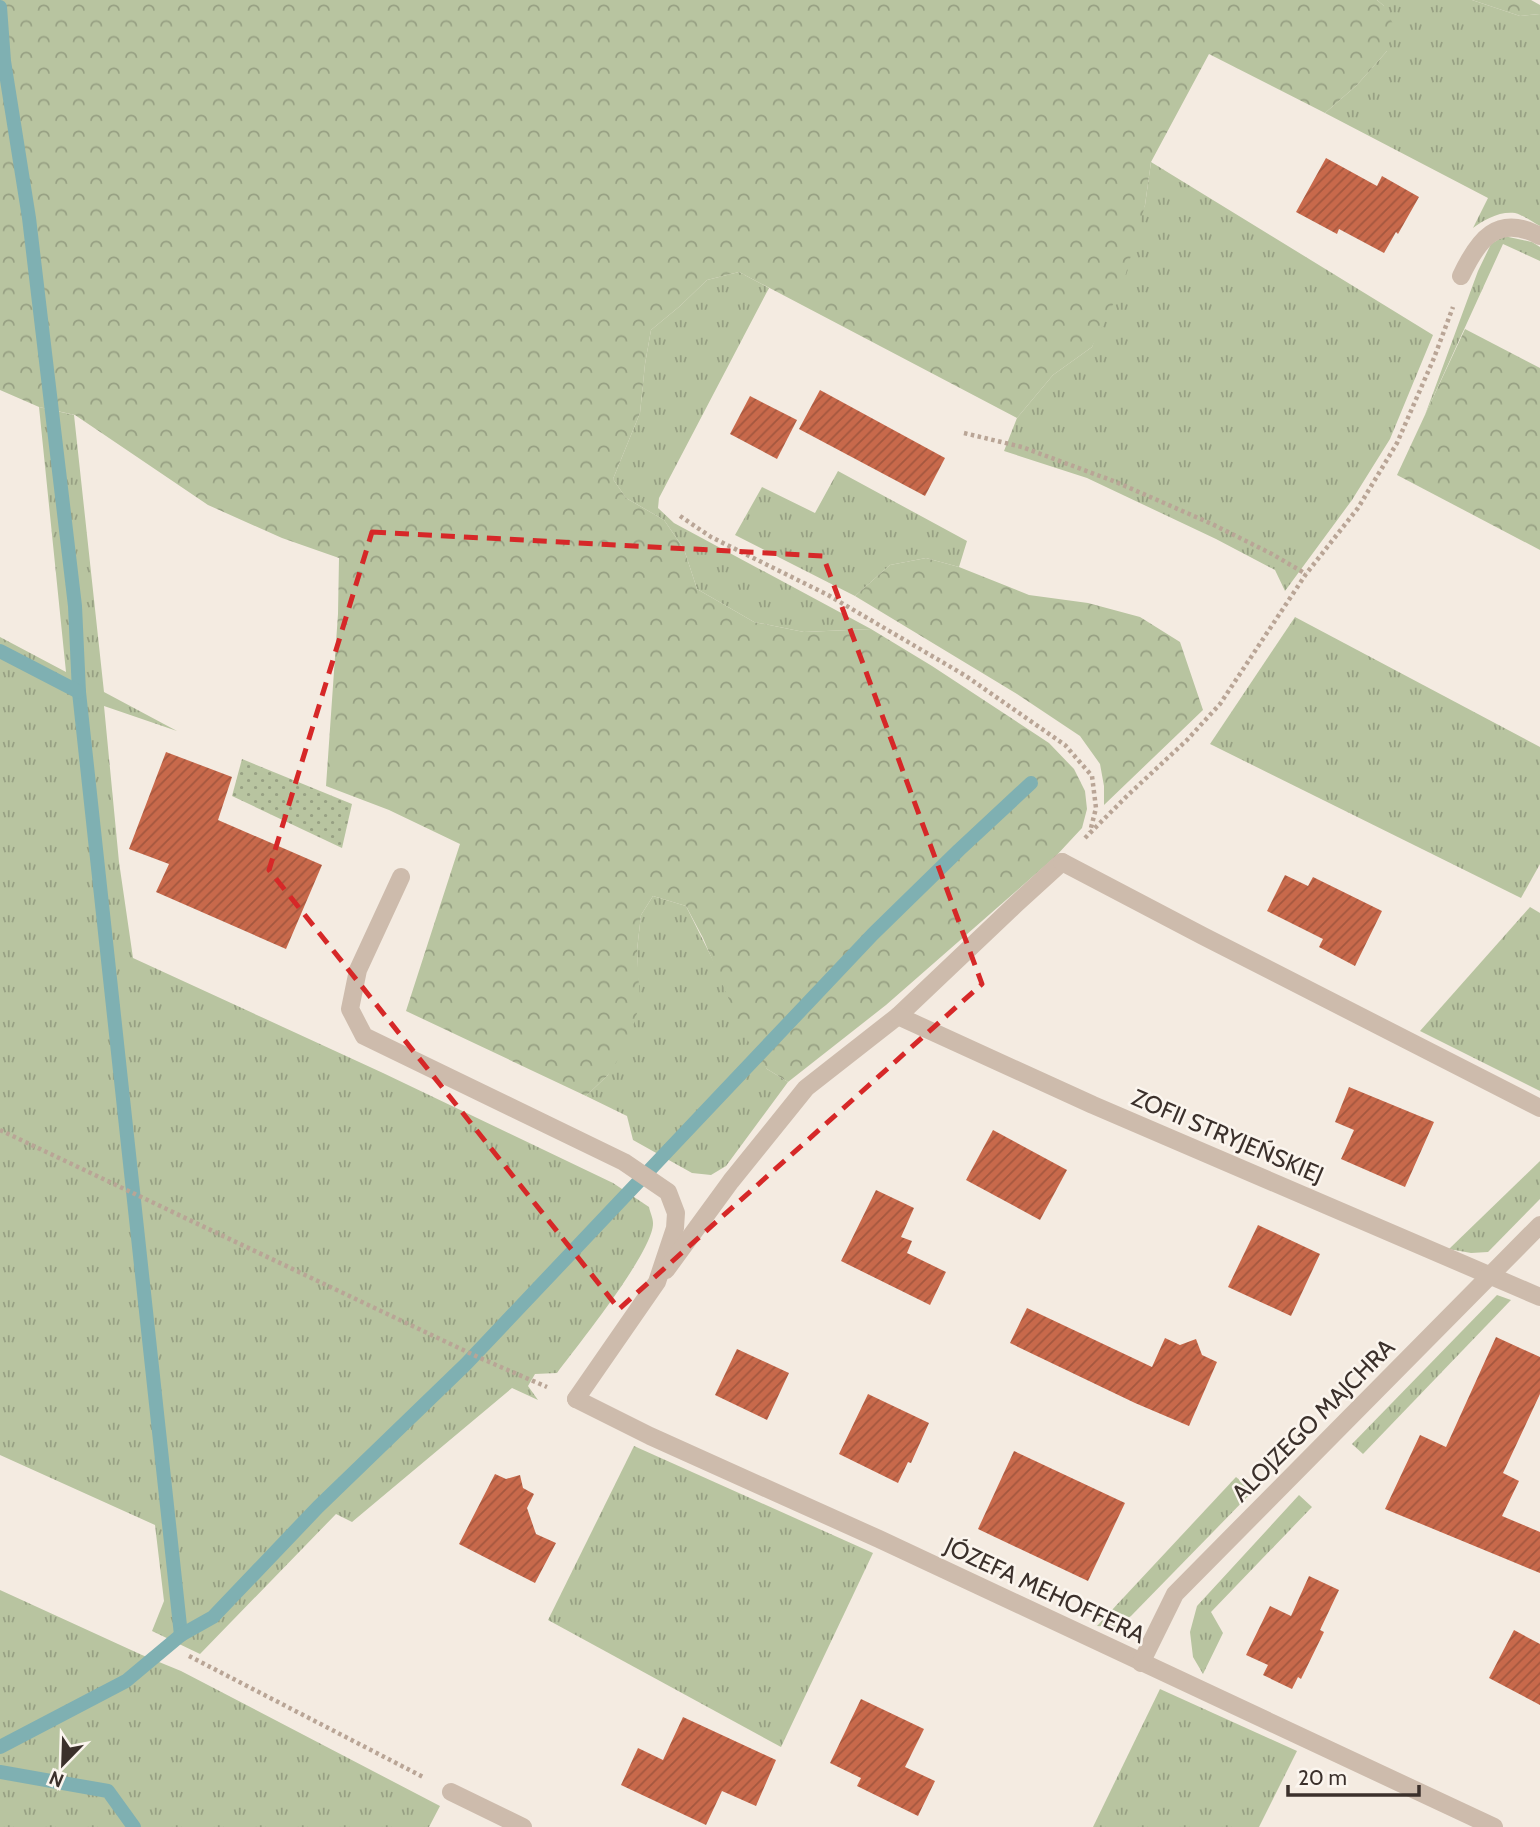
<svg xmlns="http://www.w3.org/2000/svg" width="1540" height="1827" font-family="Cabin,sans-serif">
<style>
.grass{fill:url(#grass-tufts)}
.forest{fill:url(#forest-crowns)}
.park{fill:url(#park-dots)}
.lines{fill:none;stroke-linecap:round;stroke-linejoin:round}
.stream{stroke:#7fb0b2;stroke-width:14}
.building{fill:url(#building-hatch)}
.path{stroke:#b9a596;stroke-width:4.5;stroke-dasharray:3.5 3.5;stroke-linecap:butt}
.service{stroke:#cdbbac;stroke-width:18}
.minor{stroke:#cdbbac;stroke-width:18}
.marked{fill:none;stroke:#d62828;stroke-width:5;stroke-dasharray:14 9;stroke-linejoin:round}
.labels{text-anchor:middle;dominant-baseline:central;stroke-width:5;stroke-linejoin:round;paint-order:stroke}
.street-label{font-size:24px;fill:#3b302b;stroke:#fbf5ee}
</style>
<defs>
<pattern id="grass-tufts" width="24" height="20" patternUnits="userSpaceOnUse" patternTransform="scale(1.75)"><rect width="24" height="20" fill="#b8c4a0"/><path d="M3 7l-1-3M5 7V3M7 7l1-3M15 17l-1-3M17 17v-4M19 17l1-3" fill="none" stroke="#97a083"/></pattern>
<pattern id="forest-crowns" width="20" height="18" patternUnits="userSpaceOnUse" patternTransform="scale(1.75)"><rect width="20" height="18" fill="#b8c4a0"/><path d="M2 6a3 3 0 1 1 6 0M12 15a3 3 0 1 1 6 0" fill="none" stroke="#97a083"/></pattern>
<pattern id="park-dots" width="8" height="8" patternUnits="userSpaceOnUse" patternTransform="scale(1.75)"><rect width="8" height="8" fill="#b8c4a0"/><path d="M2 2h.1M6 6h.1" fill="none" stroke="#97a083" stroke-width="1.8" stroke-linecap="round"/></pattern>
<pattern id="building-hatch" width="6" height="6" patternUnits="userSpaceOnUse" patternTransform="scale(1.75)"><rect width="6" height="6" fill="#c8694b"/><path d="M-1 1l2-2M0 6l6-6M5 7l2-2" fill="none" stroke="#a4573f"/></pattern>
</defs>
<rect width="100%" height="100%" fill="#f4ebe1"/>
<g class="grass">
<path d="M 1377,0 L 1472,0 L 1520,16 L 1540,14 L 1540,226 C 1533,222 1523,215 1515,213 C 1499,211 1484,220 1473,228 L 1488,198 L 1325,113 L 1357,85 L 1387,51 L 1384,6 Z"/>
<path d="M 1151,162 L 1433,335 L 1390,439 L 1352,500 L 1285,591 L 1275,570 L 1216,539 L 1087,478 L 1004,451 L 1017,418 L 1053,375 L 1092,347 L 1145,205 Z"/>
<path d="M 1504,236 L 1532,242 L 1540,247 L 1540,261 L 1503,244 L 1425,415 L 1478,271 L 1491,244 Z"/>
<path d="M 739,272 L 769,288 L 659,498 L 658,508 L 674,523 L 871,629 L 804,632 L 754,622 L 697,589 L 684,549 L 664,520 L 626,498 L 613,479 L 640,413 L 645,364 L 651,330 L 680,306 L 707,280 Z"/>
<path d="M 39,407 L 74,415 L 104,692 L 177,731 L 104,706 L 119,862 L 133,958 L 383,1073 L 613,1183 L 649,1207 C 650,1212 653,1218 653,1223 C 654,1251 577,1346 557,1373 L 535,1374 L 528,1386 L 538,1400 L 512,1388 L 352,1522 L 336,1514 L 200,1654 L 152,1631 L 164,1601 L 155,1525 L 0,1455 L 0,637 L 66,672 Z"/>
<path d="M 838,471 L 967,541 L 959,567 L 926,558 L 890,565 L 855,596 L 735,535 L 762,487 L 815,513 Z"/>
<path d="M 1295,617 L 1540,747 L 1540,864 L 1521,898 L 1210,744 Z"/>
<path d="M 653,896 L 686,906 L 767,1069 L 788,1082 L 726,1166 L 711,1175 L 692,1173 L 633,1140 L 627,1116 L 586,1096 L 608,1075 L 639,1004 L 637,950 L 641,915 Z"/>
<path d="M 1530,907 L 1540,913 L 1540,1091 L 1420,1031 Z"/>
<path d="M 1540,1161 L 1540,1199 L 1488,1252 L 1471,1253 L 1449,1249 Z"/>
<path d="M 1497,1295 L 1511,1300 L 1363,1454 L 1352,1444 Z"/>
<path d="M 634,1446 L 873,1553 L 781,1747 L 548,1620 Z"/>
<path d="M 1236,1477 L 1253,1491 L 1131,1616 L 1115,1627 L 1097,1626 Z"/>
<path d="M 1299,1495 L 1312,1507 L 1211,1612 L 1223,1633 L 1203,1674 L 1193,1657 L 1190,1632 L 1197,1606 Z"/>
<path d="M 0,1590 L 142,1655 L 181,1671 L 440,1806 L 429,1827 L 0,1827 Z"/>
<path d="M 1160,1689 L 1297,1751 L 1259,1827 L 1093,1827 Z"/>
</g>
<g class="forest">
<path d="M 0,0 L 1377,0 L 1384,6 L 1394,26 L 1387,51 L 1357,85 L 1325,113 L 1209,54 L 1151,162 L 1145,205 L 1123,284 L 1092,347 L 1053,375 L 1017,418 L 739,272 L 707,280 L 680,306 L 651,330 L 645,364 L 640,413 L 613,479 L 626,498 L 664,520 L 684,549 L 697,589 L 754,622 L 804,632 L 871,629 L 932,666 L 1049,743 L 1074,769 L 1085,791 L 1087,809 L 1082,828 L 1055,857 L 886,1005 L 788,1082 L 767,1069 L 744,1035 L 703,938 L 686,906 L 653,896 L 641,915 L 637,950 L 640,1003 L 627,1046 L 608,1075 L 586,1096 L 406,1011 L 460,844 L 389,810 L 326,786 L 338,614 L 339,558 L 282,538 L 208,505 L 75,415 L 39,407 L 0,390 Z"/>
<path d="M 1472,0 L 1531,0 L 1540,5 L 1540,14 L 1520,16 Z"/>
<path d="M 1465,329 L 1540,368 L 1540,550 L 1397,475 Z"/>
<path d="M 926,558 L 959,567 L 1029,595 L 1088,603 L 1140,617 L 1180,642 L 1203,710 L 1104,805 L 1104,786 L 1100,764 L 1080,736 L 1017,694 L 855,596 L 890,565 Z"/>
</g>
<path class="park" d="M 242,759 L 352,804 L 342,848 L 232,796 Z"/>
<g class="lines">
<g class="stream">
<path d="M 0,7 L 4,61 L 29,218 L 75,606 L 79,692 L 181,1635"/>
<path d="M 0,651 L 79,692"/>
<path d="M 0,1747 L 126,1681 L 181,1635 L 213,1617 L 318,1507 L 466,1364 L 873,934 L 959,850 L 1031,783"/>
<path d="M 0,1772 L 108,1791 L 134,1827"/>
</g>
</g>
<g class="building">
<path d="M 1326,158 L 1377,186 L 1382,176 L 1419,197 L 1398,234 L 1396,232 L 1384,253 L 1339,229 L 1337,234 L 1296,212 Z"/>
<path d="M 820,390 L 945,458 L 925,496 L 799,429 Z"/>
<path d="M 750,396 L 797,420 L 777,459 L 730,434 Z"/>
<path d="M 166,752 L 232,777 L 218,820 L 322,865 L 286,949 L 156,892 L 169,864 L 129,849 Z"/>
<path d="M 1285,875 L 1308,886 L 1313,877 L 1382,911 L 1355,966 L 1319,947 L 1323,939 L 1267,911 Z"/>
<path d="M 1349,1087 L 1434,1122 L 1405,1187 L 1341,1159 L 1354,1130 L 1335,1122 Z"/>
<path d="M 993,1130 L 1067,1170 L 1040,1220 L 966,1180 Z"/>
<path d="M 876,1190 L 914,1208 L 901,1237 L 912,1241 L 907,1253 L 946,1272 L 930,1305 L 841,1261 Z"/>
<path d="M 1258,1225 L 1320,1254 L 1291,1316 L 1228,1287 Z"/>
<path d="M 1027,1308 L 1152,1367 L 1165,1338 L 1180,1345 L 1196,1339 L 1202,1355 L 1217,1362 L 1189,1426 L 1135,1403 L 1010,1343 Z"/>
<path d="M 1496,1337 L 1540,1357 L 1540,1394 L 1503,1473 L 1519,1481 L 1502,1516 L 1540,1532 L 1540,1573 L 1385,1509 L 1420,1435 L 1446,1447 Z"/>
<path d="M 737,1349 L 789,1373 L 767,1420 L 715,1395 Z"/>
<path d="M 868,1394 L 929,1423 L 911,1463 L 908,1462 L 898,1483 L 839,1454 Z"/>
<path d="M 1014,1451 L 1125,1503 L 1088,1581 L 978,1529 Z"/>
<path d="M 495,1474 L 506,1479 L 520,1475 L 523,1488 L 534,1494 L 527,1508 L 536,1534 L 556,1543 L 535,1583 L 459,1544 Z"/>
<path d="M 1309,1576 L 1339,1590 L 1320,1630 L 1324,1632 L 1301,1679 L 1298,1677 L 1292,1689 L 1263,1675 L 1268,1665 L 1246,1655 L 1270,1606 L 1291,1616 Z"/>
<path d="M 1514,1630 L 1540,1644 L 1540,1705 L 1489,1678 Z"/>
<path d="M 861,1699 L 924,1729 L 905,1767 L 935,1781 L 918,1816 L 857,1786 L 861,1778 L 830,1763 Z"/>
<path d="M 683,1717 L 776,1760 L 756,1806 L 722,1791 L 706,1825 L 621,1785 L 638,1748 L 663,1760 Z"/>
</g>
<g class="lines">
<g class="path">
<path d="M 964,433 L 1022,447 L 1116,482 L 1212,524 L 1272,554 L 1306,574"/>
<path d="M 680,516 L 711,537 L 828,595 L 966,676 L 1065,745 L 1092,776 L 1096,808 L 1090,832"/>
<path d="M 1085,838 L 1128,795 L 1187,740 L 1220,704 L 1306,574 L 1358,508 L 1397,443 L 1434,358 L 1453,307"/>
<path d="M 0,1130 L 480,1358 L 547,1387"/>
<path d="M 189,1656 L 425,1778"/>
</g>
<g class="service">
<path d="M 401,877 L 358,970 L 350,1009 L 364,1036 L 624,1162 L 668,1192 L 676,1213 L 675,1228 L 657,1282 L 576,1399"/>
<path d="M 666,1270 L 731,1181 L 806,1088 L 898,1016 L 1016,904 L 1062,862"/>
</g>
<g class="minor">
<path d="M 1461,276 C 1478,240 1497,213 1540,236"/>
<path d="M 1062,862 L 1203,936 L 1540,1108"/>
<path d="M 898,1016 L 1093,1105 L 1540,1297"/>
<path d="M 576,1399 L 650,1436 L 879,1539 L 1494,1827"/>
<path d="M 1141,1663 L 1175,1594 L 1540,1225"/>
<path d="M 451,1792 L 523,1827"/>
</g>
</g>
<path class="marked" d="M 372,532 L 823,556 L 982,984 L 619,1309 L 269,870 Z"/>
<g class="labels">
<g class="street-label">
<text transform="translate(1228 1136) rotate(23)">ZOFII STRYJEŃSKIEJ</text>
<text transform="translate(1313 1420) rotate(-45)">ALOJZEGO MAJCHRA</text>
<text transform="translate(1045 1590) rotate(25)">JÓZEFA MEHOFFERA</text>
</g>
</g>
<g transform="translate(63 1764) rotate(203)" stroke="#fbf5ee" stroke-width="5" paint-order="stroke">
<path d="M0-5L12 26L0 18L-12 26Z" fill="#3b302b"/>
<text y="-10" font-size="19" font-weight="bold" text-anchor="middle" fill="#3b302b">N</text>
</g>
<path d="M1288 1785v10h131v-10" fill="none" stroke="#3b302b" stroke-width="3.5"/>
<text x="1298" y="1785" font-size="21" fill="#3b302b" stroke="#fbf5ee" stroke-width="5" paint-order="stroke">20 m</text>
</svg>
